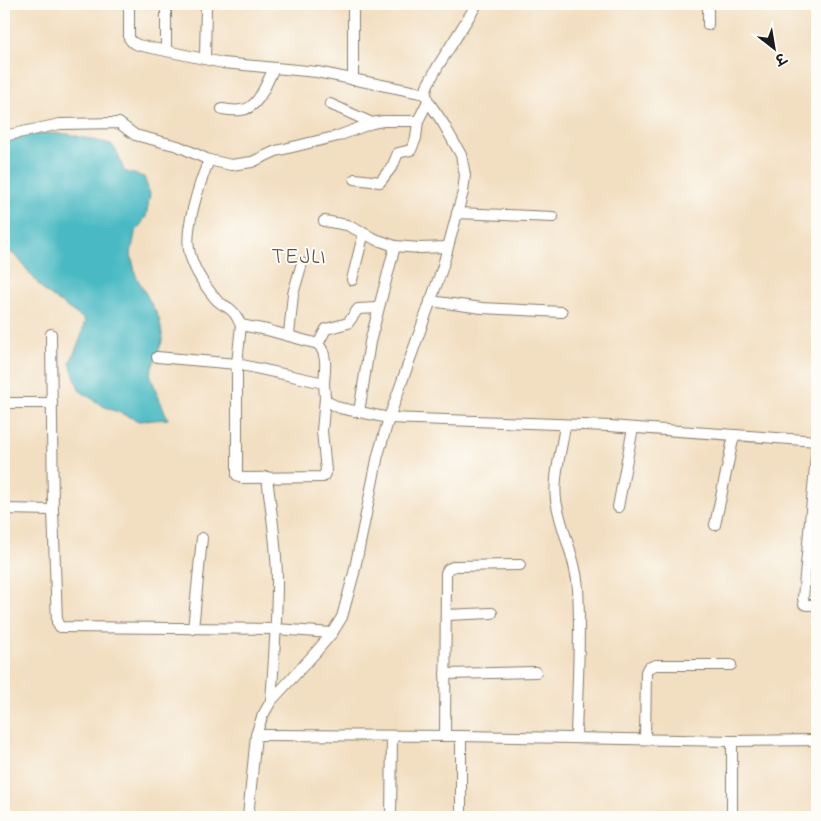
<svg xmlns="http://www.w3.org/2000/svg" width="821" height="821" font-family="'Indie Flower','Playpen Sans Deva',sans-serif">
<style>
.water{fill:#4ab9c3;stroke:#336a70}
.lines{fill:none;stroke-linecap:round;stroke-linejoin:round}
.minor-casing{stroke:#877d6e;stroke-width:12}
.minor{stroke:#fff;stroke-width:10}
.labels{text-anchor:middle;dominant-baseline:central;stroke-width:4;stroke-linejoin:round;paint-order:stroke}
.quarter-label{font-size:22px;letter-spacing:1px;fill:#63514c;stroke:#fdfcf7}
</style>
<rect width="100%" height="100%" fill="#fdfcf7"/>
<filter id="ink" filterUnits="userSpaceOnUse"><feTurbulence type="fractalNoise" baseFrequency=".02" numOctaves="2"/><feDisplacementMap in="SourceGraphic" scale="10" xChannelSelector="R" yChannelSelector="G"/><feConvolveMatrix kernelMatrix="1 2 1 2 8 2 1 2 1" color-interpolation-filters="sRGB"/></filter>
<filter id="wash" filterUnits="userSpaceOnUse"><feTurbulence type="fractalNoise" baseFrequency=".0096" numOctaves="4" result="noise"/><feDisplacementMap in="SourceGraphic" scale="20" xChannelSelector="R" yChannelSelector="G"/><feGaussianBlur stdDeviation="1.12" result="paint"/><feColorMatrix in="noise" values="0 0 0 0 0 0 0 0 0 0 0 0 0 0 0 0 0 1.4 0 .05"/><feComposite in="paint" operator="in"/></filter>
<g filter="url(#wash)">
<rect width="100%" height="100%" fill="#f2dec0"/>
<path class="water" d="M 43,133 L 68,134 L 111,144 L 117,152 L 124,171 L 144,177 L 150,194 L 146,217 L 135,233 L 131,254 L 136,276 L 159,318 L 163,339 L 150,373 L 156,391 L 168,419 L 139,421 L 103,406 L 79,390 L 70,363 L 81,337 L 85,320 L 44,291 L 17,257 L 4,248 L 4,140 Z"/>
</g>
<g filter="url(#ink)">
<g class="lines">
<defs>
<g id="minor">
<path d="M 129,4 L 129,38 L 132,42 L 138,45 L 223,63 L 317,72 L 426,94"/>
<path d="M 166,4 L 166,50"/>
<path d="M 708,4 L 708,25"/>
<path d="M 205,59 L 206,4"/>
<path d="M 353,80 L 353,4"/>
<path d="M 330,104 L 372,123"/>
<path d="M 222,109 C 228,110 235,111 241,110 C 259,109 267,81 274,68"/>
<path d="M 4,136 L 60,124 L 119,123 L 135,135 L 178,146 L 209,160 L 231,165 L 252,162 L 276,151 L 338,136 L 372,123 L 383,121 L 418,121 L 428,101"/>
<path d="M 209,160 C 200,182 183,231 190,254 C 194,270 205,286 215,298 C 219,304 225,305 230,309 C 236,313 238,320 241,325 L 267,330 L 318,344 C 328,354 325,370 324,383"/>
<path d="M 355,179 L 380,182 L 393,165 L 398,153 L 411,150 L 416,138 L 418,121"/>
<path d="M 457,213 L 553,217"/>
<path d="M 324,221 L 347,225 L 375,239 L 395,246 L 420,248 L 447,247"/>
<path d="M 352,280 L 364,232"/>
<path d="M 430,301 L 482,308 L 562,312"/>
<path d="M 241,325 L 237,364 L 237,475 L 243,478 L 323,477 L 326,471 L 322,431 L 325,398"/>
<path d="M 51,334 L 53,510 L 57,622 L 60,627 L 276,629 L 332,633"/>
<path d="M 289,335 L 293,294 L 302,263"/>
<path d="M 318,344 L 326,329 L 348,323 L 358,309 L 377,308"/>
<path d="M 157,357 L 237,364 L 324,383 L 325,398 L 328,402 L 340,408 L 389,418 L 609,426 L 817,441"/>
<path d="M 4,403 L 52,403"/>
<path d="M 359,412 L 370,342 L 395,246"/>
<path d="M 565,425 C 562,449 553,476 556,500 C 561,531 576,558 578,589 C 581,638 577,689 576,738"/>
<path d="M 817,445 L 803,598 L 804,604 L 807,605 L 817,605"/>
<path d="M 267,477 C 271,511 277,546 277,581 C 277,621 274,661 271,701"/>
<path d="M 618,507 L 633,428"/>
<path d="M 4,509 L 53,510"/>
<path d="M 715,525 L 734,435"/>
<path d="M 446,615 L 492,613"/>
<path d="M 193,629 L 202,538"/>
<path d="M 445,674 L 536,672"/>
<path d="M 256,735 L 461,736 L 732,741 L 817,740"/>
<path d="M 445,736 L 446,573 L 448,569 L 455,566 L 520,565"/>
<path d="M 645,739 L 646,672 L 648,668 L 656,665 L 731,665"/>
<path d="M 732,741 L 732,817"/>
<path d="M 248,817 L 256,735 L 262,717 L 271,701 L 316,652 L 332,633 L 342,617 L 354,573 L 378,455 L 389,418 L 442,269 L 463,192 L 465,175 L 461,155 L 443,123 L 428,101 L 426,94 L 427,86 L 438,66 L 477,4"/>
<path d="M 391,817 L 392,736"/>
<path d="M 461,817 L 461,736"/>
</g>
</defs>
<use href="#minor" class="minor-casing"/>
<use href="#minor" class="minor"/>
</g>
</g>
<g class="labels">
<g class="quarter-label">
<text x="299" y="258">TEJLI</text>
</g>
</g>
<rect width="821" height="821" fill="none" stroke="#fdfcf7" stroke-width="20"/>
<g transform="translate(774 48) rotate(149)" stroke="#fdfcf7" stroke-width="4" paint-order="stroke">
<path d="M0-4L9 19L0 12L-9 19Z" fill="#1c1c1c"/>
<text y="-8" font-size="14" font-weight="bold" text-anchor="middle" fill="#1c1c1c">उ</text>
</g>
</svg>
